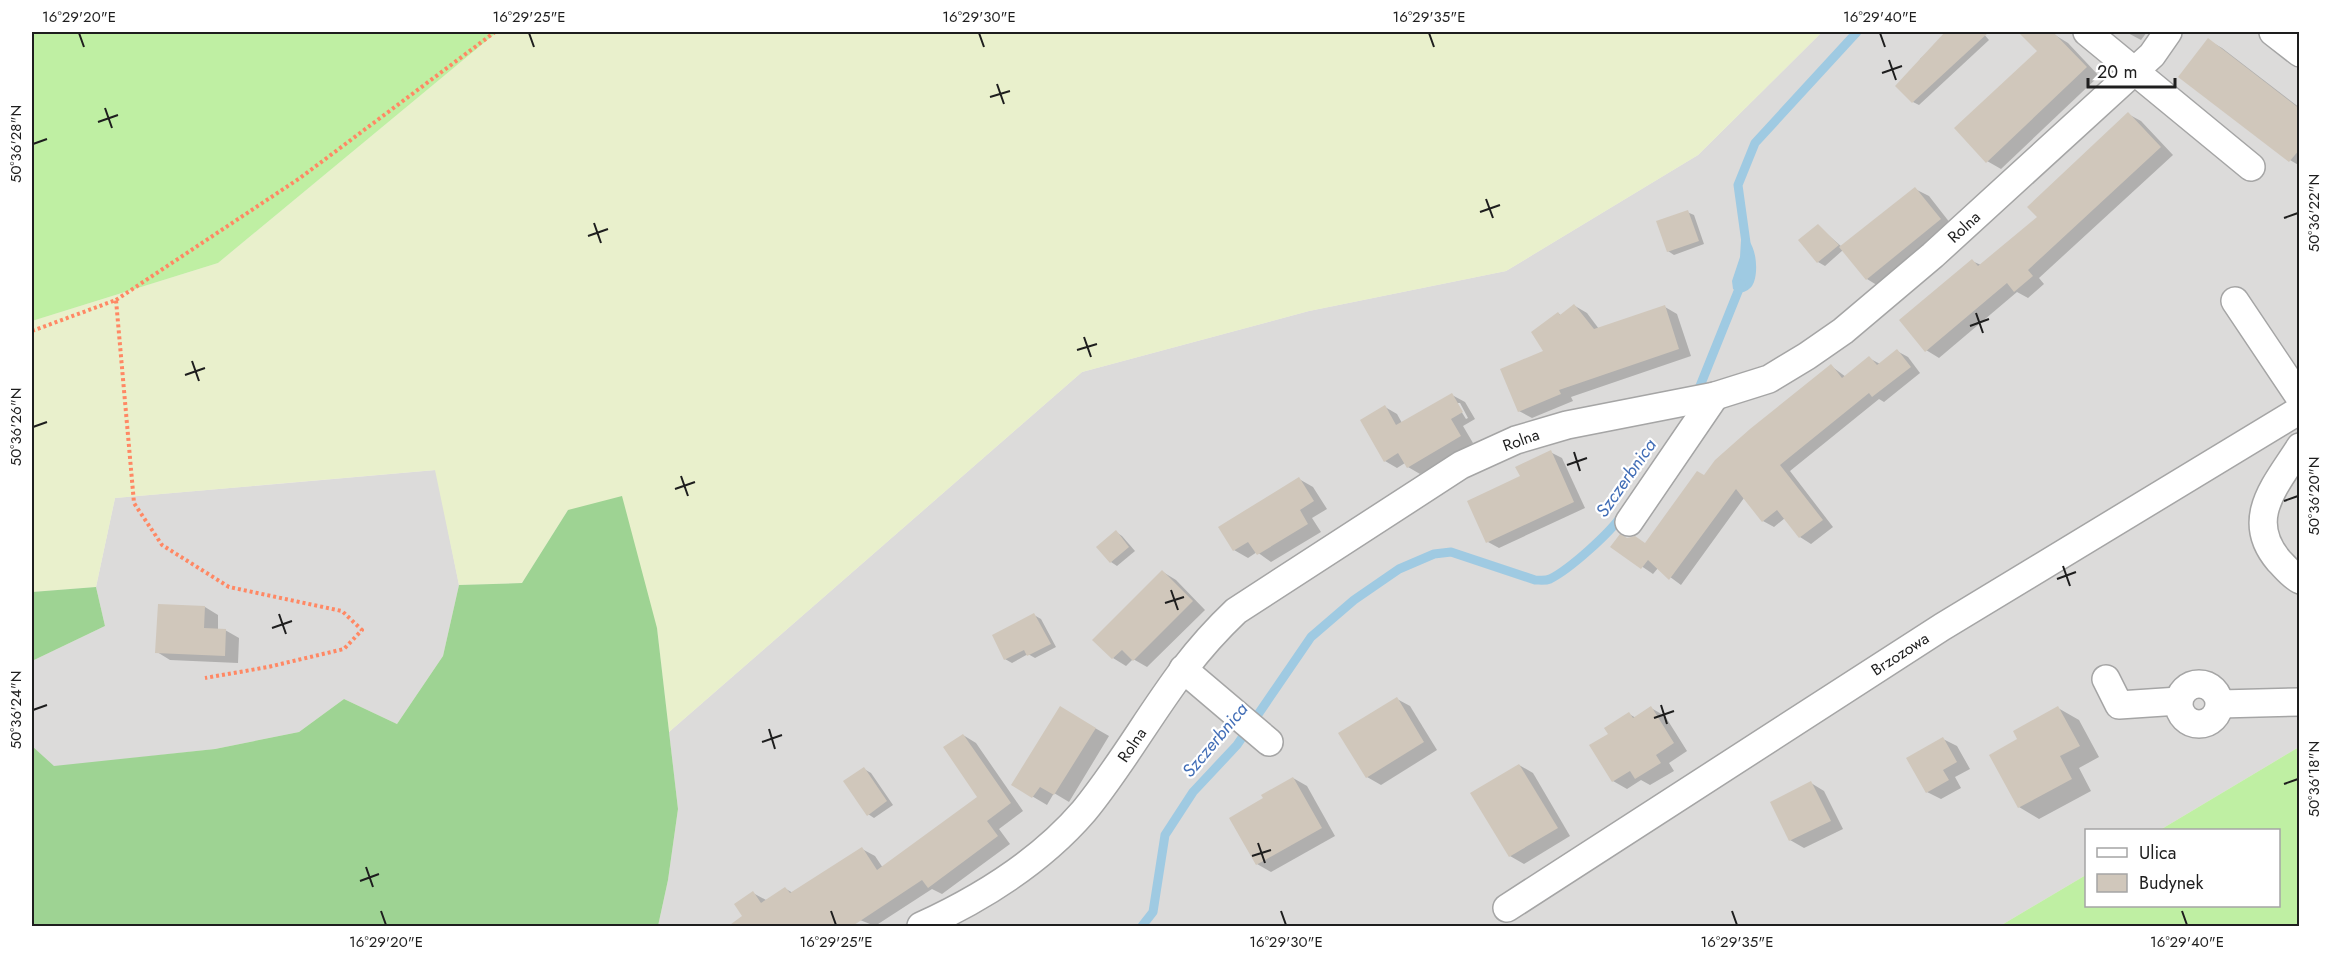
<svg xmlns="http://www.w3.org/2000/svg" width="2331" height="958" font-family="Jost,sans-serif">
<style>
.residential{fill:#dcdbda}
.farmland{fill:#e9f0cc}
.grass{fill:#bfefa3}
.forest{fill:#9ed393}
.water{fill:#9fcae2}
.shadow{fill:#0003;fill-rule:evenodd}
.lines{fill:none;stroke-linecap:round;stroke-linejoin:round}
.stream{stroke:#9fcae2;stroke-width:9}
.building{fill:#d0c7bb}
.minor-casing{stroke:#a5a5a5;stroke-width:30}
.path{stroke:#ff8864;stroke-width:4;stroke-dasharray:3 3;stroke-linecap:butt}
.minor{stroke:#fff;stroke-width:27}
.ticks{fill:none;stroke:#1e1e1e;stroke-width:2}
.labels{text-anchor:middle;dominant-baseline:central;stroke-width:4.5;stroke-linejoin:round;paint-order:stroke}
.street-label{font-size:16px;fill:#1e1e1e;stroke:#fff}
.water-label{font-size:18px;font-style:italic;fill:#416db6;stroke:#fff}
.neatline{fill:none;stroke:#1e1e1e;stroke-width:2}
.ticks-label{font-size:15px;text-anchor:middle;fill:#1e1e1e}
</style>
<rect width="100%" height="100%" fill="#f0ede3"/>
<g class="residential">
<path d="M 1822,32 L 2299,32 L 2299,747 L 2160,830 L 2086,830 L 2086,875 L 2000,926 L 658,926 L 668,880 L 678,809 L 669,732 L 1082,372 L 1309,311 L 1506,271 L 1698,155 Z"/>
<path d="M 436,470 L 459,585 L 443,656 L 397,724 L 344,699 L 299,732 L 215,749 L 54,767 L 32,746 L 32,661 L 105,626 L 96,587 L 115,498 Z"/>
</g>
<path class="farmland" d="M 497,32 L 1822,32 L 1698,155 L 1506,271 L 1309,311 L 1082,372 L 669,732 L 657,628 L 568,510 L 522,583 L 459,585 L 435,470 L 115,498 L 96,587 L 32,592 L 32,321 L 218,263 Z"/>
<g class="grass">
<path d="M 32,32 L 497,32 L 218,263 L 32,321 Z"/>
<path d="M 2299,747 L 2299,926 L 2000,926 L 2086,875 L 2086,906 L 2278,906 L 2278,830 L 2160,830 Z"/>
</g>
<g class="forest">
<path d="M 622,496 L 657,628 L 678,809 L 668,880 L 658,926 L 32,926 L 32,746 L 54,766 L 215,749 L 299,732 L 344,699 L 397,724 L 443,656 L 459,585 L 522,583 L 568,510 Z"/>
<path d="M 96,587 L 105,626 L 32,661 L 32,592 Z"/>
</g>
<path class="water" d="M 1747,239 C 1757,247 1759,276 1752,286 C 1748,291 1744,292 1739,293 L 1733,289 L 1732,281 L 1740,257 L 1741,240 Z"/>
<g class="shadow">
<path d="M 1951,32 L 1982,32 L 1989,40 L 1919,105 L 1913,102 L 1920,59 Z"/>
<path d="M 2126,32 L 2147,32 L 2141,40 Z"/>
<path d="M 2055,35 L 2068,43 L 2099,76 L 2001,169 L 1987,161 Z"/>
<path d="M 2208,40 L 2222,48 L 2300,108 L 2300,166 L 2290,160 Z"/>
<path d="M 2128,114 L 2141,121 L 2173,155 L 2039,278 L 2044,284 L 2028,298 L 2017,292 L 1939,358 L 1926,350 L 1972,261 L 1981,265 L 2039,217 Z"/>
<path d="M 1915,189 L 1929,196 L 1954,228 L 1880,287 L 1867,279 L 1843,250 L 1825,266 L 1818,262 L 1800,240 L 1818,226 L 1842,247 Z"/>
<path d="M 1687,212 L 1694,215 L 1704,244 L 1674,255 L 1668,251 Z"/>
<path d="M 1575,306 L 1587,313 L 1599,329 L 1665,307 L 1677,314 L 1691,356 L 1571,397 L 1573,401 L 1532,418 L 1519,411 L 1545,351 L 1558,313 L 1562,316 Z"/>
<path d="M 1897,351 L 1908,357 L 1920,373 L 1884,402 L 1879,399 L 1790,471 L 1833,527 L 1811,544 L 1800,537 L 1785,518 L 1774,527 L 1763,521 L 1744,498 L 1681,585 L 1658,568 L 1653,574 L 1612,546 L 1646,544 L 1705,477 L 1831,366 L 1846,377 L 1869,358 L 1880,364 Z"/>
<path d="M 1452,395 L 1465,402 L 1475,419 L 1463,426 L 1473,443 L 1420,474 L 1408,467 L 1405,463 L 1397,468 L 1385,461 L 1385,407 L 1397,414 L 1402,423 ZM 1456,403 L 1460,403 L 1468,418 L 1466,419 Z"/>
<path d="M 1550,452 L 1562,458 L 1585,508 L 1499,548 L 1488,542 L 1522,477 Z"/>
<path d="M 1299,479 L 1313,487 L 1327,509 L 1312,518 L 1321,532 L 1271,562 L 1257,552 L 1248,558 L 1234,550 Z"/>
<path d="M 1116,532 L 1122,536 L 1135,551 L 1117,566 L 1111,562 Z"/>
<path d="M 1163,572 L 1176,580 L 1205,610 L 1147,667 L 1133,659 L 1126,666 L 1113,658 Z"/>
<path d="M 205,607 L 218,615 L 218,630 L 225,630 L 239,638 L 238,663 L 170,660 L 157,652 Z"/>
<path d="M 1034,615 L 1041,619 L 1056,647 L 1035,658 L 1028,654 L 1012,663 L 1005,659 Z"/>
<path d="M 1397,699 L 1410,706 L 1437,750 L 1381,785 L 1367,777 Z"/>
<path d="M 1060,708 L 1109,736 L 1069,802 L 1054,793 L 1047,805 L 1013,785 Z"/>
<path d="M 1651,708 L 1665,716 L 1687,751 L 1669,763 L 1674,771 L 1650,785 L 1641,780 L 1627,789 L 1613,781 L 1610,734 L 1629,714 L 1636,718 Z"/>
<path d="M 2058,708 L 2079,720 L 2099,757 L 2079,768 L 2091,791 L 2039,819 L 2019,807 L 2019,740 Z"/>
<path d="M 963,735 L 976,743 L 1023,811 L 999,829 L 1010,844 L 942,894 L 932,889 L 875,926 L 860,920 L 751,926 L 753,893 L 766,900 L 786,889 L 793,893 L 862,849 L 875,856 L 883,868 L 979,798 Z"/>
<path d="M 1943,739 L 1957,746 L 1970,769 L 1955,777 L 1961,788 L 1941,799 L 1927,792 Z"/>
<path d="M 1519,765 L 1533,773 L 1570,836 L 1524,864 L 1510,856 Z"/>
<path d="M 864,769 L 871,773 L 893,805 L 874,818 L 868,814 Z"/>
<path d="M 1293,778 L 1307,786 L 1335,836 L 1271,872 L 1257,864 L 1265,799 Z"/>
<path d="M 1811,783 L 1824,791 L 1843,829 L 1804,848 L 1790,840 Z"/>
</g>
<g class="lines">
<g class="stream">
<path d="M 1747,250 L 1738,185 L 1755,143 L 1857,32"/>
<path d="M 1696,396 L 1741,284"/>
<path d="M 1142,926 L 1153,912 L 1165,835 L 1193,792 L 1237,745 L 1311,637 L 1354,600 L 1399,569 L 1434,554 L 1451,552 L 1535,580 C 1540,580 1545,581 1550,579 C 1570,569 1610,533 1622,515"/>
</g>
</g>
<g class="building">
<path d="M 1945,32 L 1989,32 L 1912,103 L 1895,86 Z"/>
<path d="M 2018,32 L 2053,32 L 2087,67 L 1986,163 L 1954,128 L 2037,51 Z"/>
<path d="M 2208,38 L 2300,109 L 2300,149 L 2289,162 L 2178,77 Z"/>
<path d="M 2128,112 L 2161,147 L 2028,270 L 2033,276 L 2014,292 L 2007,283 L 1925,352 L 1899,320 L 1972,259 L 1978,266 L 2037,217 L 2027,207 Z"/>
<path d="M 1915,187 L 1941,219 L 1866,280 L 1839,247 Z"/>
<path d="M 1688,210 L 1699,241 L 1667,252 L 1656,221 Z"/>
<path d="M 1818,224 L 1839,245 L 1817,263 L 1798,240 Z"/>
<path d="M 1574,304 L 1594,329 L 1665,305 L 1679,349 L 1559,390 L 1561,394 L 1518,412 L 1500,369 L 1543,351 L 1531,332 L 1558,312 L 1560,315 Z"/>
<path d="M 1897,349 L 1911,367 L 1872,397 L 1869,393 L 1780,465 L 1823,520 L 1799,538 L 1777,510 L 1762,522 L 1736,489 L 1669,580 L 1648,560 L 1641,569 L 1610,547 L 1620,534 L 1627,538 L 1635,536 L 1645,543 L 1697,471 L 1704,475 L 1715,460 L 1750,429 L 1831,364 L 1842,378 L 1869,356 L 1877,365 Z"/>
<path d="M 1452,393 L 1463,412 L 1451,419 L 1461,436 L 1407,468 L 1398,453 L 1384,462 L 1360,420 L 1385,405 L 1396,425 Z"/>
<path d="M 1551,450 L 1574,502 L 1486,543 L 1467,501 L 1520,476 L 1515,467 Z"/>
<path d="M 1299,477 L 1314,501 L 1300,510 L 1308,524 L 1257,555 L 1248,542 L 1233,551 L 1218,527 Z"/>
<path d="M 1116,530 L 1129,547 L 1110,563 L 1096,547 Z"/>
<path d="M 1162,570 L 1193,601 L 1133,661 L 1122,650 L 1112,659 L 1092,640 Z"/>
<path d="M 158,604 L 205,606 L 204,628 L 226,629 L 225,656 L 155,653 Z"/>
<path d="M 1034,613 L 1051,644 L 1027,656 L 1024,650 L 1004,660 L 992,635 Z"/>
<path d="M 1397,697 L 1424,742 L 1366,778 L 1338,733 Z"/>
<path d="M 1060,706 L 1096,728 L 1054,795 L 1040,787 L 1032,798 L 1011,785 Z"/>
<path d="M 1651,706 L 1674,743 L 1656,755 L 1661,763 L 1635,779 L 1630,771 L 1612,782 L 1589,745 L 1608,734 L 1604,728 L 1629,712 L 1633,718 Z"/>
<path d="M 2058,706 L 2080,746 L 2060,756 L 2072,779 L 2018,808 L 1989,755 L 2017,739 L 2013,731 Z"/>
<path d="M 963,734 L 1011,803 L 987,821 L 998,836 L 928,888 L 922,880 L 851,927 L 727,927 L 742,916 L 734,904 L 753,891 L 761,903 L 785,887 L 790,893 L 862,847 L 877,870 L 977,797 L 943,747 Z"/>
<path d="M 1943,737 L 1957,762 L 1943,770 L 1949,780 L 1926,793 L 1906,758 Z"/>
<path d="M 1519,764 L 1558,828 L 1509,857 L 1470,793 Z"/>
<path d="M 864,767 L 887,801 L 867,816 L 843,781 Z"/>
<path d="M 1293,777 L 1322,828 L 1256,865 L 1229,818 L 1263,798 L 1261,795 Z"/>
<path d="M 1811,781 L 1831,821 L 1789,841 L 1770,802 Z"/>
</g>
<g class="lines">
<defs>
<g id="minor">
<path d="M 2087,32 L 2251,167"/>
<path d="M 2273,32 L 2300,53"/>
<path d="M 2235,301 L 2300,398"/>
<path d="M 2300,447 C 2276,485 2243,519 2279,561 C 2286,568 2291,575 2300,580"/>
<path d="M 1629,522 L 1715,396"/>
<path d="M 1183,669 L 1269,742"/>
<path d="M 2106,679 L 2119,705 L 2179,701"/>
<circle cx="2199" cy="704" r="20"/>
<path d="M 2220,704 L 2300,702"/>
<path d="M 1507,908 L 1942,627 L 2300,410"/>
<path d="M 921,926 C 980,899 1041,861 1084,811 C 1121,766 1149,715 1184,669 C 1200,648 1217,629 1236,611 L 1461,465 L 1516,440 L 1567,425 L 1715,396 L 1769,379 L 1807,356 L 1843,331 L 1933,255 L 2152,55 L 2168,32"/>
</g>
</defs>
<use href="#minor" class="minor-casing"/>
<g class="path">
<path d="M 116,300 L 300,178 L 495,32"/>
<path d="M 32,331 L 116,300 L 134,503 L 162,545 L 229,587 L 342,611 L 362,630 L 344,649 L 268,667 L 205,678"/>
</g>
<use href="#minor" class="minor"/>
</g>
<path class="ticks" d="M 79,33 L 84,47M 529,33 L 534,47M 979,33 L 984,47M 1429,33 L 1434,47M 1880,33 L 1885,47M 1889,60 L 1896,80M 1882,73 L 1902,66M 997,84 L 1004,104M 990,97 L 1010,91M 105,108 L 112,128M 98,122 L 118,115M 33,144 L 47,139M 1486,199 L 1493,218M 1480,212 L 1500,205M 2284,218 L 2298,213M 594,223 L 601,243M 588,236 L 608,229M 1976,313 L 1983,333M 1970,326 L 1989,319M 1084,337 L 1091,357M 1077,350 L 1097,344M 192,361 L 199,381M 185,375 L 205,368M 33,427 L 47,422M 1574,452 L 1580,471M 1567,465 L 1587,458M 681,476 L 688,496M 675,489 L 695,482M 2284,501 L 2298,496M 2063,566 L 2070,586M 2057,579 L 2076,572M 1171,590 L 1178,610M 1165,603 L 1184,597M 279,614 L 286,634M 272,628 L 292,621M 1661,705 L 1667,724M 33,710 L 47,705M 1654,718 L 1674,711M 769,729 L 775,749M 762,742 L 782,735M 2284,784 L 2298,779M 1258,843 L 1265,863M 1252,856 L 1271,850M 366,867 L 373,887M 360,881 L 379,874M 381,911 L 386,925M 831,911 L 836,925M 1281,911 L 1286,925M 1732,911 L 1737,925M 2182,911 L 2187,925"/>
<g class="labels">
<g class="street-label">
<text transform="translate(1964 227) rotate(-43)">Rolna</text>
<text transform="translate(1521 440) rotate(-20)">Rolna</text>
<text transform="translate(1900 654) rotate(-33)">Brzozowa</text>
<text transform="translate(1132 745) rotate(-56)">Rolna</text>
</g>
<g class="water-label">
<text transform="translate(1626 478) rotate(-55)">Szczerbnica</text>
<text transform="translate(1215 740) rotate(-50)">Szczerbnica</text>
</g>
</g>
<rect width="2331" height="958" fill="none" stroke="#ffffff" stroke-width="66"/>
<rect x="2085" y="829" width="195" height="78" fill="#ffffff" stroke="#a5a5a5" stroke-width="1.5"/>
<rect x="2097" y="848" width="30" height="9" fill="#ffffff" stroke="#a5a5a5" stroke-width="1.5"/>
<text x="2139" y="859" font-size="18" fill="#1e1e1e">Ulica</text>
<rect x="2097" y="874" width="30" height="18" fill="#d0c7bb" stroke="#a5a5a5" stroke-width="1.5"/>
<text x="2139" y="889" font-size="18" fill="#1e1e1e">Budynek</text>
<path d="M2088 78v9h87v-9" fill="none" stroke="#1e1e1e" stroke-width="3"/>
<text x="2097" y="78" font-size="18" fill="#1e1e1e" stroke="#ffffff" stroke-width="4.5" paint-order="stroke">20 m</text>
<rect x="33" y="33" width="2265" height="892" class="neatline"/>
<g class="ticks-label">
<text x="79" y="22">16°29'20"E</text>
<text x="529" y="22">16°29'25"E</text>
<text x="979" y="22">16°29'30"E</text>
<text x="1429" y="22">16°29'35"E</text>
<text x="1880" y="22">16°29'40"E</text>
<text transform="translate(16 144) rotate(-90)" y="5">50°36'28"N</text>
<text transform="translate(2314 213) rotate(-90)" y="5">50°36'22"N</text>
<text transform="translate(16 427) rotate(-90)" y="5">50°36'26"N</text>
<text transform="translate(2314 496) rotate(-90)" y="5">50°36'20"N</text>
<text transform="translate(16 710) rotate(-90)" y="5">50°36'24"N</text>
<text transform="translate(2314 779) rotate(-90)" y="5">50°36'18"N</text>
<text x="386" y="947">16°29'20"E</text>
<text x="836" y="947">16°29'25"E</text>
<text x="1286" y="947">16°29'30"E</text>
<text x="1737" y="947">16°29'35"E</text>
<text x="2187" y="947">16°29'40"E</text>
</g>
</svg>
